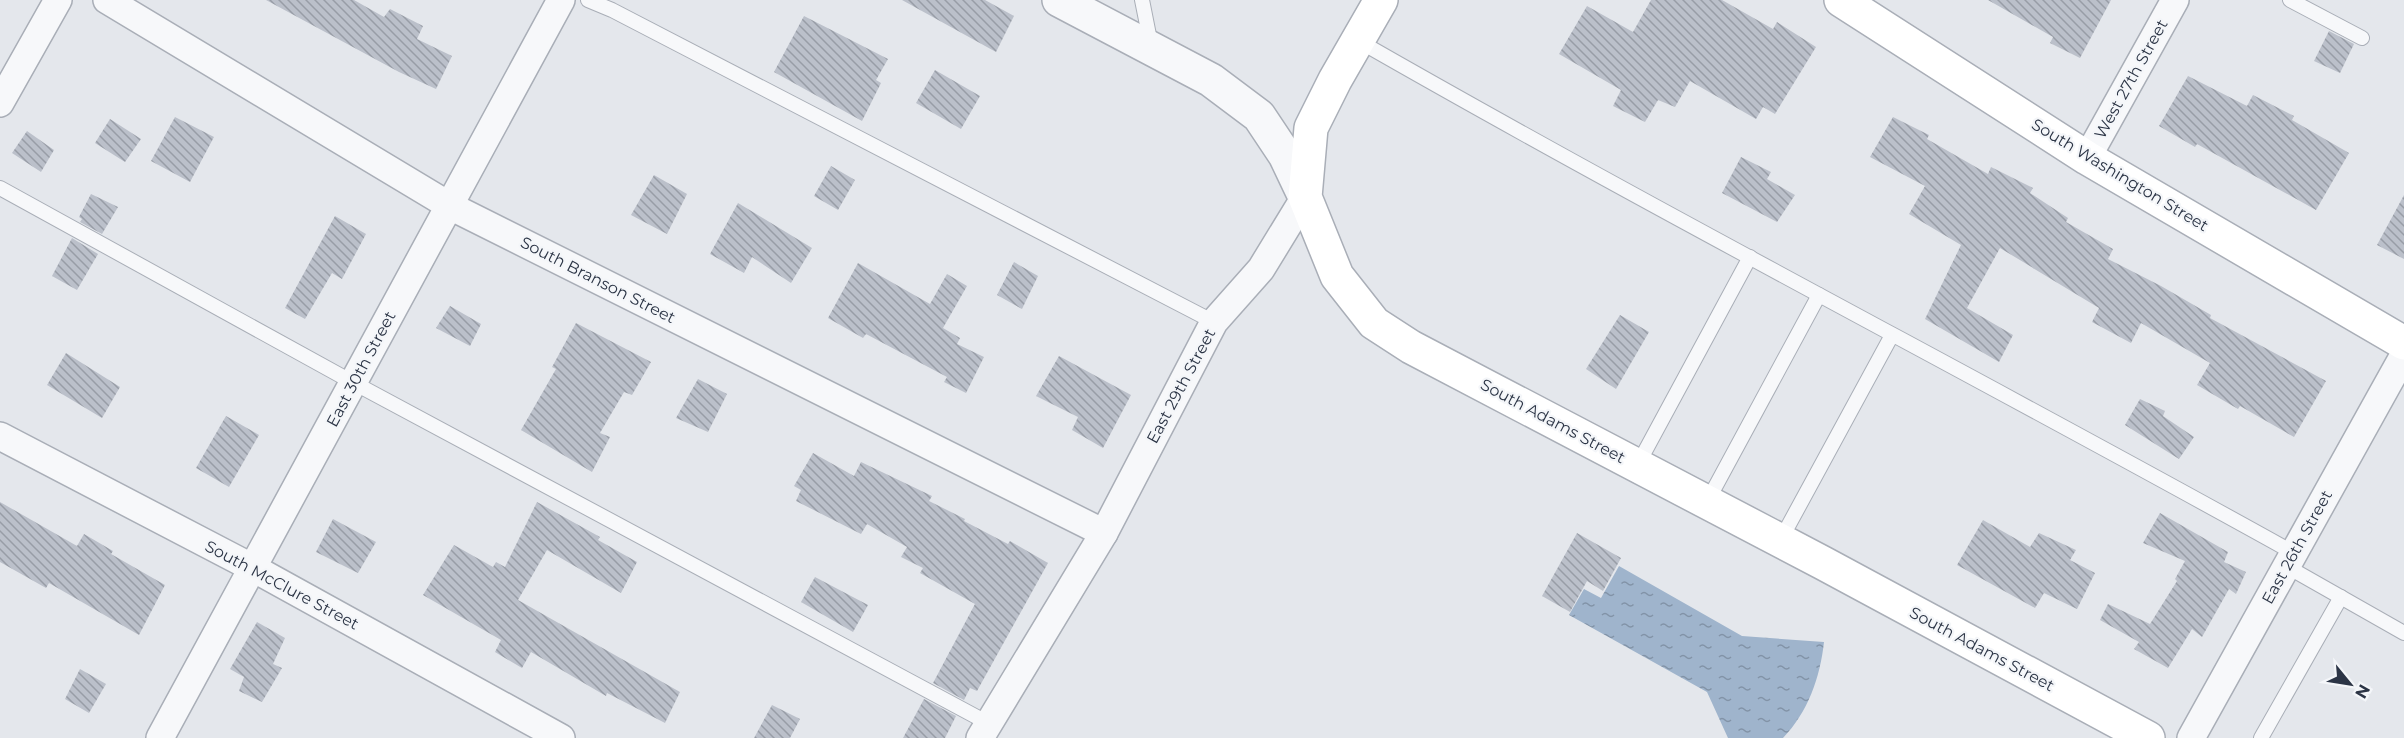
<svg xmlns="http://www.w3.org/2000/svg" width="2404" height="738" font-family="Montserrat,sans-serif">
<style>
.water{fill:url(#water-ripples)}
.building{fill:url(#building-back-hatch)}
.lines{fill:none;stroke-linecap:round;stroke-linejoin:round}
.service-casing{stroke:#a9aeb7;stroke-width:16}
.minor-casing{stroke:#a9aeb7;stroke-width:30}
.tertiary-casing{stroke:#a9aeb7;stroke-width:36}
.secondary-casing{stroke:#a9aeb7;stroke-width:36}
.service{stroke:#f7f8fa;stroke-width:14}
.minor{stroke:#f7f8fa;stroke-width:27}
.tertiary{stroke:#f7f8fa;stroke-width:33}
.secondary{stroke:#fff;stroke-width:33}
.labels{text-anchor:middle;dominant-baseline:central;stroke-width:4.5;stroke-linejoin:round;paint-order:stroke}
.street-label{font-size:16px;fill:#2b3445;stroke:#f4f6f9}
</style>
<defs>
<pattern id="water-ripples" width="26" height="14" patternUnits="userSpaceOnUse" patternTransform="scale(1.5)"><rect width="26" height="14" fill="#9fb4cc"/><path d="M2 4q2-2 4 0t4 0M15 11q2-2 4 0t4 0" fill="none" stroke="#8293a7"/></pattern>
<pattern id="building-back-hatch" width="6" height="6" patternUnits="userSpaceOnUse" patternTransform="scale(1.5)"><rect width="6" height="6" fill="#bbc0ca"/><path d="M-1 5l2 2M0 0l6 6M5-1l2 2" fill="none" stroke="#989da6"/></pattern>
</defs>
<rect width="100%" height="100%" fill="#e4e7ec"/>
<path class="water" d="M 1619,566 L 1742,636 L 1824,642 C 1820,678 1808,712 1783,738 L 1728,738 L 1707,692 L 1569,615 L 1584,589 L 1601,598 Z"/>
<g class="building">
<path d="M 266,0 L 354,0 L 384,17 L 390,9 L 423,26 L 417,39 L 452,56 L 436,89 L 399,72 Z"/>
<path d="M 902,0 L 985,0 L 1014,16 L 996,52 Z"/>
<path d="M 1651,0 L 1722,0 L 1773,29 L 1777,22 L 1816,47 L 1775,114 L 1763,107 L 1756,119 L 1690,81 L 1675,107 L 1658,100 L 1645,122 L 1613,106 L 1621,90 L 1559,54 L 1587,6 L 1633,32 Z"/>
<path d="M 1988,0 L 2111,0 L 2080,58 L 2050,43 L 2053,37 Z"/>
<path d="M 804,16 L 888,59 L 876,80 L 881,83 L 862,121 L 774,72 Z"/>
<path d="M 2329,31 L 2354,44 L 2340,73 L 2314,61 Z"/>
<path d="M 935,70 L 980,96 L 961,129 L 916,103 Z"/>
<path d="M 2188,76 L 2247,106 L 2253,95 L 2294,116 L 2292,120 L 2349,153 L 2316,210 L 2197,144 L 2195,147 L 2159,126 Z"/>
<path d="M 175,117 L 214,137 L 190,182 L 151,161 Z"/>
<path d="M 1893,117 L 1929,135 L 1927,139 L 1988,174 L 1991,167 L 2033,188 L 2030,193 L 2068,218 L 2066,222 L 2113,249 L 2108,259 L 2161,286 L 2211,315 L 2210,318 L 2326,381 L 2294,437 L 2240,406 L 2238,409 L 2197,385 L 2210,363 L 2141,323 L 2131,343 L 2092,322 L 2099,308 L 2000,248 L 1967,308 L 2013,335 L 1999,362 L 1925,319 L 1961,245 L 1909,214 L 1925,186 L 1870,157 Z"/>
<path d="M 110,119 L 141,139 L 125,162 L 95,143 Z"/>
<path d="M 27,131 L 54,150 L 41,172 L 12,153 Z"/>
<path d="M 1741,157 L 1771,172 L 1767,179 L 1795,195 L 1777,222 L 1722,193 Z"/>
<path d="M 831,166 L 855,180 L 838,210 L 814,196 Z"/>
<path d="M 654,175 L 687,194 L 667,234 L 631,215 Z"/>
<path d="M 91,194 L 118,207 L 102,234 L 80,222 L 82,219 L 79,217 Z"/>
<path d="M 2404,195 L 2404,259 L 2377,245 Z"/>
<path d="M 738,203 L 812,248 L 791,283 L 752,257 L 744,273 L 710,254 Z"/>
<path d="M 335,216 L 366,234 L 342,279 L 332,273 L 305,319 L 285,308 Z"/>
<path d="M 72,238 L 98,254 L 77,290 L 52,276 Z"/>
<path d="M 1014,262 L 1038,276 L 1022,309 L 997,295 Z"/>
<path d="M 858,263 L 930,304 L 947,274 L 967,286 L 943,328 L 960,338 L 957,344 L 984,357 L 966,393 L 944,382 L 947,377 L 866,334 L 863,338 L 828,318 Z"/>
<path d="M 450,306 L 481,324 L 470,346 L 436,328 Z"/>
<path d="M 1620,315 L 1649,332 L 1616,389 L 1586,369 Z"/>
<path d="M 576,323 L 651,362 L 632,395 L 624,392 L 600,433 L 610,437 L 592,472 L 521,430 L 556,369 L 552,367 Z"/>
<path d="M 66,353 L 120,387 L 102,418 L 47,385 Z"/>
<path d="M 1059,356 L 1131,395 L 1103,448 L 1072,430 L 1078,417 L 1036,396 Z"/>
<path d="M 698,379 L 727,394 L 708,432 L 676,418 Z"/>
<path d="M 2140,399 L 2165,411 L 2163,416 L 2194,437 L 2179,459 L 2125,425 Z"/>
<path d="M 226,416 L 259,435 L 229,487 L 196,468 Z"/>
<path d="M 813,453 L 854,476 L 861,462 L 932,496 L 929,501 L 965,519 L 964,521 L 1008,544 L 1010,541 L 1048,563 L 977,691 L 970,688 L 964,700 L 933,683 L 975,604 L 920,573 L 923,568 L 901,557 L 907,547 L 867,524 L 861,534 L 796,501 L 801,490 L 794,486 Z"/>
<path d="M 0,502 L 77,546 L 84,534 L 113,551 L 111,554 L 165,585 L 139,635 L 49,583 L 46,588 L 0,562 Z"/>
<path d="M 537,502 L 600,537 L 598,540 L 637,562 L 621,593 L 547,550 L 518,600 L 680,692 L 665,723 L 607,693 L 606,696 L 531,652 L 522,668 L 495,652 L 501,640 L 423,595 L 454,545 L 493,567 L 496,562 L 505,567 Z"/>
<path d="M 2160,513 L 2228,552 L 2224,562 L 2246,572 L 2236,594 L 2229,589 L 2202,637 L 2192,629 L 2168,668 L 2134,649 L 2139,642 L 2100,620 L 2108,604 L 2150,624 L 2177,581 L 2175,579 L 2185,561 L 2143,543 Z"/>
<path d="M 333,519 L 376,542 L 358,573 L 316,552 Z"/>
<path d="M 1983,520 L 2030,547 L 2039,533 L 2076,550 L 2070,560 L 2095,573 L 2077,609 L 2044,593 L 2035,608 L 1957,565 Z"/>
<path d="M 1577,533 L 1621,558 L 1603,591 L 1587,581 L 1570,612 L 1542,596 Z"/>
<path d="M 815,577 L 868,605 L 853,632 L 801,602 Z"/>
<path d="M 257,622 L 285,638 L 273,664 L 282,668 L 262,702 L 239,691 L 244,677 L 230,669 Z"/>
<path d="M 80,669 L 106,684 L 89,713 L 65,699 Z"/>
<path d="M 924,699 L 956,716 L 945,738 L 903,738 Z"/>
<path d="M 772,705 L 800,719 L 790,738 L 754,738 Z"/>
</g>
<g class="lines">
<defs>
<g id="service">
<path d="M 588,0 L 612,10 L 1214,322"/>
<path d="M 1142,0 L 1151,45"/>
<path d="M 2290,0 L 2362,38"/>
<path d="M 1357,40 C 1666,217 1983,380 2294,553"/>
<path d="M 0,188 L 354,383 L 988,723"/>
<path d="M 1637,466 L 1750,257"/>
<path d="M 1707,502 L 1819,295"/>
<path d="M 1780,541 L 1892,335"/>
<path d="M 2286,566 L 2404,633"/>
<path d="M 2261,738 L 2341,597"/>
</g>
<g id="minor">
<path d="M 107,0 L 450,206 L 1104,533"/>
<path d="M 0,103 L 58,0"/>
<path d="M 2087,158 L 2175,0"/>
<path d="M 0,436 L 253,568 L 561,738"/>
<path d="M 160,738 L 561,0"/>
<path d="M 980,738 L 1104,533 L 1214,322 L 1261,269 L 1305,197"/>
<path d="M 2191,738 L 2404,355"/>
</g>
<path id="tertiary" d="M 1059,0 L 1211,80 L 1259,116 L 1285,155 L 1305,197"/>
<g id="secondary">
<path d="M 1381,0 L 1335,80 L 1311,128 L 1305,197 L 1337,276 L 1374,323 L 1411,347 L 1823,563 L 2148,738"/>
<path d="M 1841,0 L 2087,158 L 2404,343"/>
</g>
</defs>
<use href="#service" class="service-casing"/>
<use href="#minor" class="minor-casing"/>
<use href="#tertiary" class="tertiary-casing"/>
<use href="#secondary" class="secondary-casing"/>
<use href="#service" class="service"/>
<use href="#minor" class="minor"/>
<use href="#tertiary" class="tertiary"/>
<use href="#secondary" class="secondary"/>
</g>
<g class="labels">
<g class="street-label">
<text transform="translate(2131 79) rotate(-61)">West 27th Street</text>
<text transform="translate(2120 175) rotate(31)">South Washington Street</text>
<text transform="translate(598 280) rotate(27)">South Branson Street</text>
<text transform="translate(361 369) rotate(-62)">East 30th Street</text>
<text transform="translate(1181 386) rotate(-62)">East 29th Street</text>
<text transform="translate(1553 421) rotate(28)">South Adams Street</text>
<text transform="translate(2297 547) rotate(-61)">East 26th Street</text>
<text transform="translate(282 585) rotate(28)">South McClure Street</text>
<text transform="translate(1982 649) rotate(28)">South Adams Street</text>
</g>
</g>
<g transform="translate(2350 684) rotate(120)" stroke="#f4f6f9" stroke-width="4.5" paint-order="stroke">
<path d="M0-4.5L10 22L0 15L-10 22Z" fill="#2b3445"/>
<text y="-9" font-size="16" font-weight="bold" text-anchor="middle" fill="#2b3445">N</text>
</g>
</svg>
